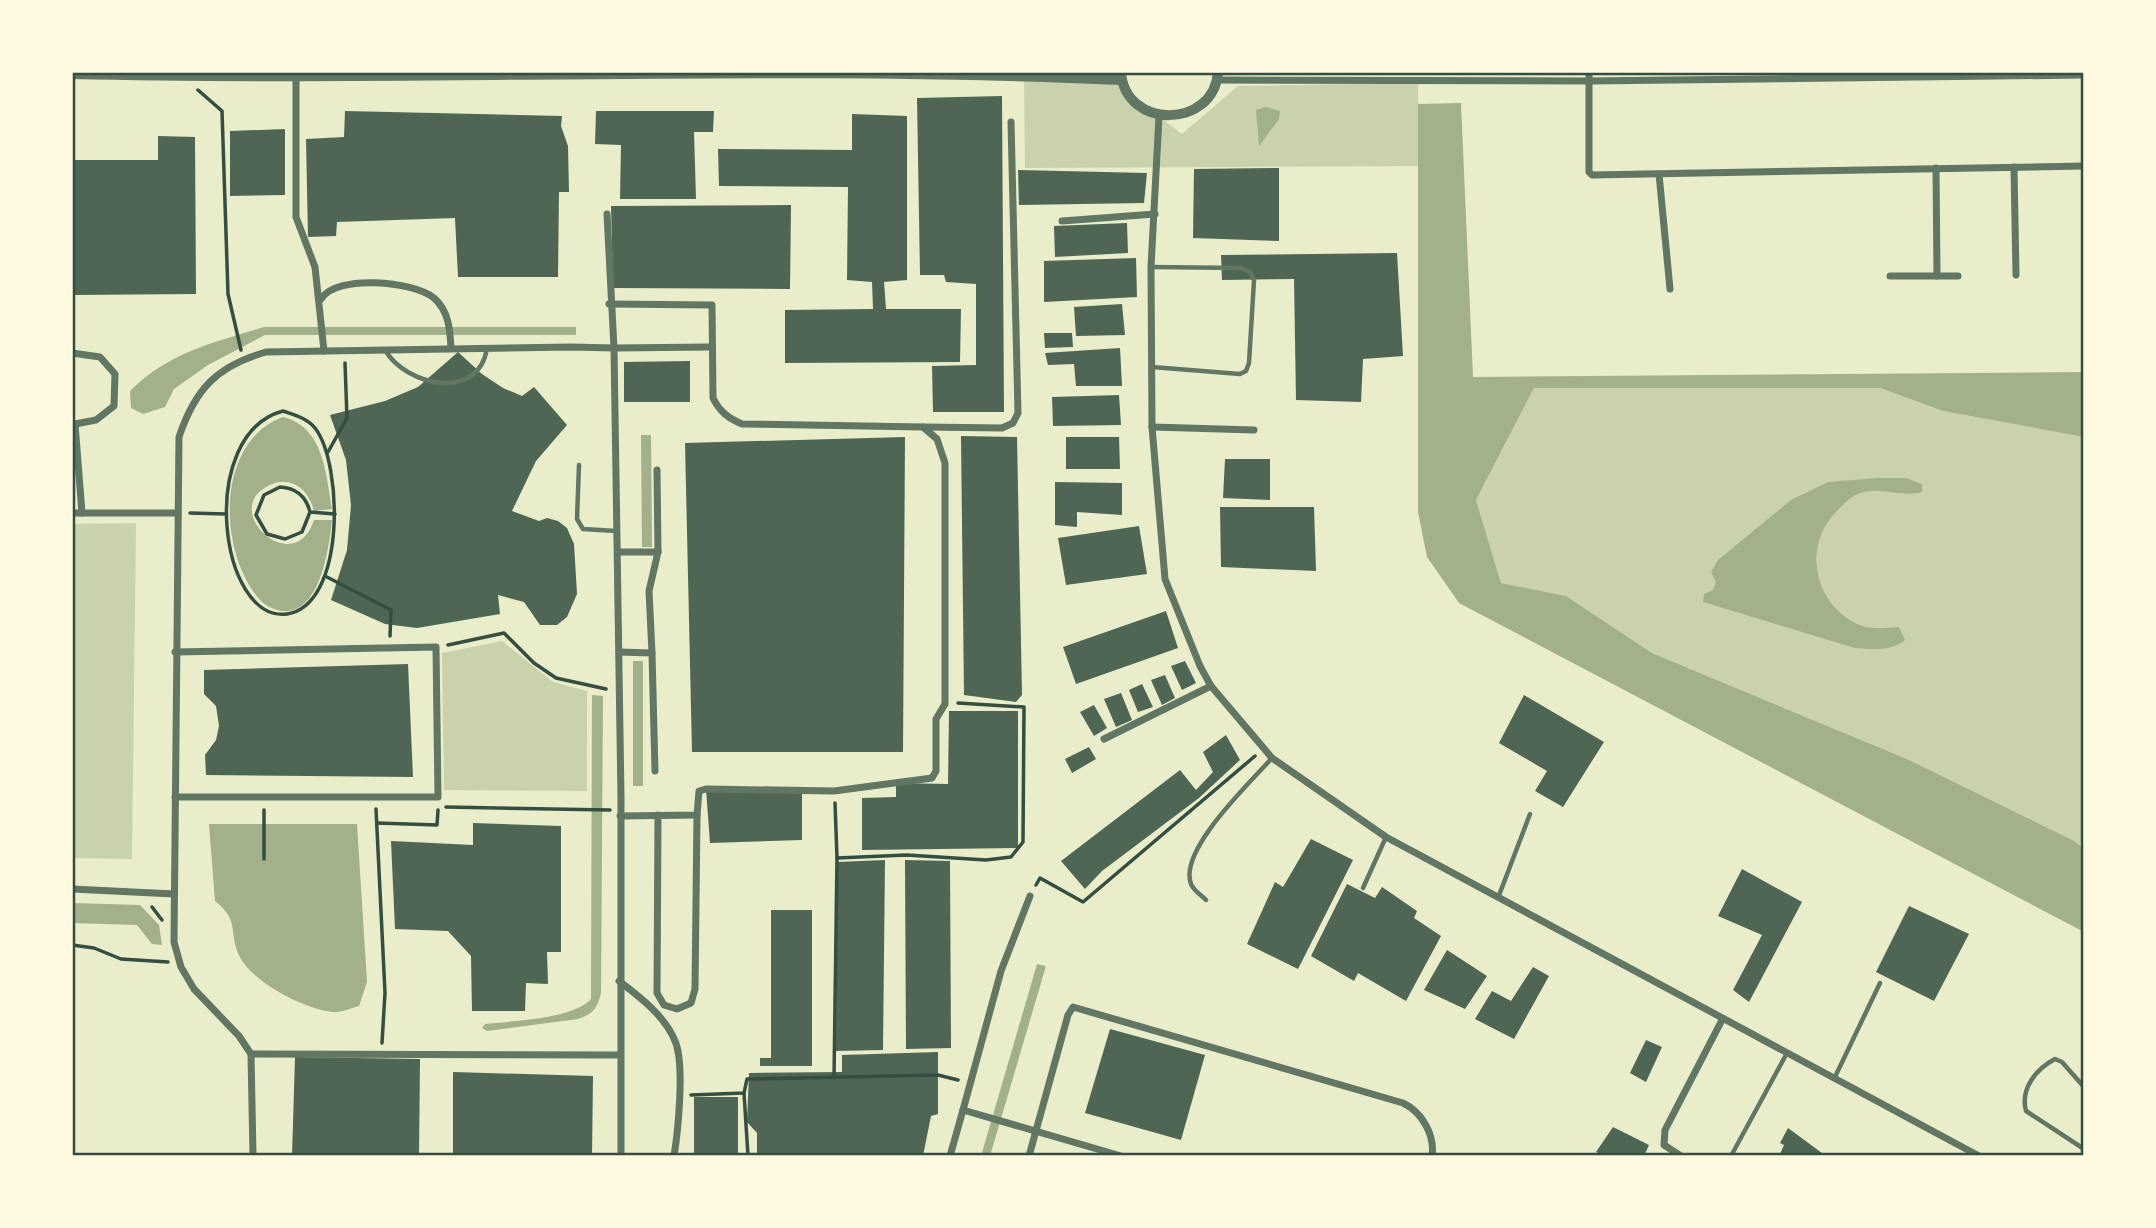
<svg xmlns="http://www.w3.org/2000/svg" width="2156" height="1228" font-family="'Roboto Serif',serif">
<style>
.green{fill:#cad2ad}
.water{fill:#a3b18a}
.building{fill:#4f6655}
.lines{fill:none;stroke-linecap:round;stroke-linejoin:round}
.path{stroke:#344e41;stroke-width:3.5}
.service{stroke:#617663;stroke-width:4.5}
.minor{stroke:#617663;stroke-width:7}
.tertiary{stroke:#617663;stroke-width:10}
.neatline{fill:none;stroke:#344e41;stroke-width:2.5}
</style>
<rect width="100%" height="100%" fill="#e9edc9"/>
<g class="green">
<path d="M 1024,72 L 1127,72 L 1119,86 L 1182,134 L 1238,86 L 1418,83 L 1419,166 L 1025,168 Z"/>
<path d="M 1534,388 L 1880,388 L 1943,411 L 2084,437 L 2084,849 L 1907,759 L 1652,653 L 1566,596 L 1501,583 L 1476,500 Z"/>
<path d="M 136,523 L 132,859 L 72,858 L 72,524 Z"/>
<path d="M 502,641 L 553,682 L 587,691 L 587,791 L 444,790 L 442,653 Z"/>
</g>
<g class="water">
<path d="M 1461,103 L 1473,377 L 2084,372 L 2084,437 L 1943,411 L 1880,388 L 1534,388 L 1476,500 L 1501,583 L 1566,596 L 1652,653 L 1907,759 L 2074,841 L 2084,849 L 2084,932 L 1459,603 L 1427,557 L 1418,512 L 1418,104 Z"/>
<path d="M 1266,107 L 1280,111 L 1279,119 L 1259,146 L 1256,110 Z"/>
<path d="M 264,327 L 576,327 L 576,335 L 265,335 L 208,365 L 174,389 L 165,407 L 143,414 L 131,408 L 130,391 C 167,353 214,342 264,327 Z"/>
<path d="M 283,417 C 324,427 326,474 332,509 L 314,511 C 309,490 291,475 270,485 C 217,509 294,581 314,520 L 332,520 C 329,546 321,615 282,611 C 274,610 264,605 259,599 C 218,551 215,442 283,417 Z"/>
<path d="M 641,435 L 651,435 L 652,547 L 642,547 Z"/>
<path d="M 1877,478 L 1906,478 L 1922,484 L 1922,492 C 1901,498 1879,485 1858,494 C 1850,497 1843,505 1837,511 C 1803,544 1812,602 1857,624 C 1869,630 1886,628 1899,627 L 1905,640 C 1890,652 1872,649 1855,648 L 1703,602 L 1704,594 L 1713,590 L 1716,582 L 1711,572 L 1718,560 L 1791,500 L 1828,482 Z"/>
<rect x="633" y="661" width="10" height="125"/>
<path d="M 592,695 L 603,696 L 601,993 C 597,1009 593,1014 578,1019 L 487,1031 L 482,1028 L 485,1024 C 512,1021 573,1019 591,999 Z"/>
<path d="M 209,824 L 357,824 L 367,982 L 359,1006 C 351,1008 341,1013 332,1012 C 303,1008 250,982 238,953 C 229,930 239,920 215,901 Z"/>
<path d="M 72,903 L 140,905 L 159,925 L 162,945 L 152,944 L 137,925 L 72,923 Z"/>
<path d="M 1037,964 L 1046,966 L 990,1156 L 981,1156 Z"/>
</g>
<g class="building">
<path d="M 1002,96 L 1004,412 L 933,412 L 932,366 L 976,365 L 976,284 L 946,282 L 944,275 L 920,275 L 917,98 Z"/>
<path d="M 345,111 L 562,116 L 561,126 L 568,146 L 569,192 L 559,192 L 558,277 L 458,277 L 455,218 L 337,222 L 336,236 L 308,237 L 306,139 L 344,137 Z"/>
<path d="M 596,111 L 714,111 L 713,132 L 694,132 L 696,199 L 620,199 L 621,145 L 595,144 Z"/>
<path d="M 852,114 L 907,116 L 907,280 L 884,282 L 886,309 L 961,309 L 960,362 L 785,363 L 785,310 L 873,309 L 872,282 L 847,280 L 848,187 L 719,186 L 718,149 L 852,150 Z"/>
<path d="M 285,129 L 285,195 L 230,196 L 230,131 Z"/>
<path d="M 158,136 L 195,137 L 196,294 L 72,295 L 72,160 L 158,160 Z"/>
<path d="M 1279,168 L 1279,241 L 1193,238 L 1194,169 Z"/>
<path d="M 1018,170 L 1147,173 L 1144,203 L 1019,205 Z"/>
<path d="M 791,205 L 790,289 L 613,288 L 611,206 Z"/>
<path d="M 1127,223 L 1128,253 L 1055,257 L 1054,226 Z"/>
<path d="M 1397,253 L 1403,356 L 1363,359 L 1361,402 L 1296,400 L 1294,279 L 1222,280 L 1221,255 Z"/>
<path d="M 1136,258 L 1137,297 L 1044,302 L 1044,261 Z"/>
<path d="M 1122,304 L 1125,335 L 1076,336 L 1074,307 Z"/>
<path d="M 1044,333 L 1072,333 L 1073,347 L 1045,348 Z"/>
<path d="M 1120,348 L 1122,386 L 1076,386 L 1074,364 L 1048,365 L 1045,353 Z"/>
<path d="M 458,352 L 482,374 L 503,388 L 522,396 L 534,387 L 567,425 L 536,461 L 512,511 L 539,521 L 547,518 L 558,521 L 567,528 L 574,544 L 577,594 L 567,617 L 557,625 L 540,625 L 524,602 L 498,595 L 500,614 L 417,628 L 385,624 L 331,600 L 347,550 L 351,505 L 346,460 L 330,415 L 385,401 L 418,387 Z"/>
<path d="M 690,361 L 690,402 L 624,402 L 624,362 Z"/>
<path d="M 1119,395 L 1121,425 L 1053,426 L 1052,397 Z"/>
<path d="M 961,436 L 1017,437 L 1022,695 L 1016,702 L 964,695 Z"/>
<path d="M 905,437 L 903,752 L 692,752 L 685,443 Z"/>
<path d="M 1066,437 L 1119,437 L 1120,469 L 1066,469 Z"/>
<path d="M 1225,459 L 1270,459 L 1270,500 L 1223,498 Z"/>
<path d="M 1055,482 L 1122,483 L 1122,515 L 1077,512 L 1077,527 L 1055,525 Z"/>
<path d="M 1220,507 L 1314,507 L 1316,571 L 1221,567 Z"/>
<path d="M 1139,526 L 1147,574 L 1066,585 L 1058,538 Z"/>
<path d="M 1166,611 L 1178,648 L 1076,684 L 1063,647 Z"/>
<path d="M 1185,661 L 1196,683 L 1182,690 L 1171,666 Z"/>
<path d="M 408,664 L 413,777 L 206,775 L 205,755 L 216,740 L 219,726 L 216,706 L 204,694 L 204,670 Z"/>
<path d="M 1165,675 L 1175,698 L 1162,705 L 1151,680 Z"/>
<path d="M 1142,684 L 1153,707 L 1138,712 L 1129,690 Z"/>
<path d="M 1121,693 L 1132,720 L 1116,727 L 1104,699 Z"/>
<path d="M 1524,695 L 1604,742 L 1563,807 L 1535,791 L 1547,771 L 1499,743 Z"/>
<path d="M 1094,705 L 1107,728 L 1094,736 L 1080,712 Z"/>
<path d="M 949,711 L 1018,711 L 1018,848 L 862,850 L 862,798 L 896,797 L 896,783 L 948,784 Z"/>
<path d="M 1226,735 L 1240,760 L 1199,798 L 1102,871 L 1085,889 L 1061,861 L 1180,770 L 1196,790 L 1213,772 L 1203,752 Z"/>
<path d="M 1089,747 L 1096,759 L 1072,773 L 1065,759 Z"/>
<path d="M 706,789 L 802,790 L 802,840 L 710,843 Z"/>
<path d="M 473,823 L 561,826 L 561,952 L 547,952 L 548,984 L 526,983 L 525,1011 L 472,1011 L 471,956 L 448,931 L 395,929 L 391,841 L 473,845 Z"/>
<path d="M 1311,839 L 1353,860 L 1298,969 L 1247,944 L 1275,882 L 1283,887 Z"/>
<path d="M 885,860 L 883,1050 L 836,1051 L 837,862 Z"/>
<path d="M 905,860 L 950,861 L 951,1048 L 906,1049 Z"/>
<path d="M 1742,869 L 1802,902 L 1749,1002 L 1733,990 L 1762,935 L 1718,916 Z"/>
<path d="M 1347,884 L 1375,898 L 1382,887 L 1417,911 L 1414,918 L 1441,936 L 1406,1001 L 1358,973 L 1354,981 L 1311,956 Z"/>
<path d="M 1909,906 L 1969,934 L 1934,1001 L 1876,972 Z"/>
<path d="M 771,910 L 812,910 L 812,1066 L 760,1066 L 760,1058 L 771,1058 Z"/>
<path d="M 1447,950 L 1487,976 L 1465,1009 L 1424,990 Z"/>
<path d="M 1533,967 L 1549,976 L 1514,1039 L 1475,1019 L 1492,991 L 1511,1001 Z"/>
<path d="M 1110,1029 L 1205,1055 L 1181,1140 L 1085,1113 Z"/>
<path d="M 1646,1040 L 1662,1047 L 1646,1082 L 1630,1073 Z"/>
<path d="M 938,1052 L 938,1114 L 931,1116 L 923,1156 L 757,1156 L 757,1133 L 747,1122 L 749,1073 L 842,1072 L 842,1055 Z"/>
<path d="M 295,1057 L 420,1059 L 419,1156 L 292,1156 Z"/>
<path d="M 453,1072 L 593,1076 L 592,1156 L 453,1156 Z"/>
<rect x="694" y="1097" width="44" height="59"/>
<path d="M 1613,1127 L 1649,1145 L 1644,1156 L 1605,1156 L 1596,1152 Z"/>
<path d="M 1788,1128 L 1826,1156 L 1779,1156 L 1784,1145 L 1780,1143 Z"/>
</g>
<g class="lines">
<g class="path">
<path d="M 198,90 L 222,111 L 228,294 L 241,350"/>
<path d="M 283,411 C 294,415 307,418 315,428 C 343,464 346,605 287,614 C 219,623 196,434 283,411 Z"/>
<path d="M 328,452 L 347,418 L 345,363"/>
<path d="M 310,512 C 306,496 296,488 280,487 L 264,495 L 256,515 L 267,534 L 285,539 L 302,532 L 310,512 L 335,514"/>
<path d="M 190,513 L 226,514"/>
<path d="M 325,576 L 391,610 L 390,636"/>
<path d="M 448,645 L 504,633 L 534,663 L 556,678 L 606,689"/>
<path d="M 835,803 L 837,858 L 907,855 L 986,860 L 1011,857 L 1023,842 L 1024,707 L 958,703"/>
<path d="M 446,807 L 610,810"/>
<path d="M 376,809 L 385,993 L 382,1043"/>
<path d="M 264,810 L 264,859"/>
<path d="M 377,823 L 437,825 L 438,810"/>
<path d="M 1036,885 L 1040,878 L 1083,902 L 1255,756"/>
<path d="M 152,907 L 162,920"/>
<path d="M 72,945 L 94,948 L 121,959 L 168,962"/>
<path d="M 834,1078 L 837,858"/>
<path d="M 744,1093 L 748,1156"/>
<path d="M 691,1095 L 744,1093 L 747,1079 L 938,1075 L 958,1080"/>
</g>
<g class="service">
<path d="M 1151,267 L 1241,268 L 1250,272 L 1254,280 L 1249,363 L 1246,371 L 1240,374 L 1152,367"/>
<path d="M 385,350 C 406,386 479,402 487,348"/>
<path d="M 579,465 L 577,519 L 583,529 L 616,531"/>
<path d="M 1363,888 L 1386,837"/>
<path d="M 1498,898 L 1530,814"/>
<path d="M 1206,900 C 1201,895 1193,890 1191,884 C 1178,850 1251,782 1272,758"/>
<path d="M 1834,1079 L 1880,983"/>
<path d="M 2084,1087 L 2062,1062 L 2055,1059 C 2036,1069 2020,1089 2026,1111 L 2084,1149"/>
<path d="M 1731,1156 L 1787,1053"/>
</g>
<g class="minor">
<path d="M 296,72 L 296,217 L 315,267 L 324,351"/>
<path d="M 1589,72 L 1589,172 L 1592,175 L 2084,166"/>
<path d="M 1217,80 L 1589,81 L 2084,75"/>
<path d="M 1159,116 L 1151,267 L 1152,427 L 1165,579 L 1200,666 L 1211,686 L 1272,758 L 1386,837 L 1979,1156"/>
<path d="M 2014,167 L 2016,275"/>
<path d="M 1936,168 L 1937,276"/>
<path d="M 1659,174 L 1670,289"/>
<path d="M 607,214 L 614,348 L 712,347"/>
<path d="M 1062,221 L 1155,214"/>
<path d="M 1890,276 L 1958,276"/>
<path d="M 321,299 C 336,274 413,281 434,298 C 449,311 450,330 451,348"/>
<path d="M 609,304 L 712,305 L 713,398 C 720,412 728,418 742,424 L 923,427 L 937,439 L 945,463 L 945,704 L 936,719 L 936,771 L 932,778 L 834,791 L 706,789 L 699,791 L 697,815 L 620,816"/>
<path d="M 72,353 L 100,357 L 115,374 L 114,406 L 96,420 L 75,424"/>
<path d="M 72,424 L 75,424 L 82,513"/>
<path d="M 923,427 L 1002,428 L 1013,423 L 1018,413 L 1011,122"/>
<path d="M 1152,427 L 1254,430"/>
<path d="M 72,513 L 178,513"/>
<path d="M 618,552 L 658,552 L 657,470"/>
<path d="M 619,652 L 652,653 L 655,771"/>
<path d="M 652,653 L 649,591 L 658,552"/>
<path d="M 1104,739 L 1211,686"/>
<path d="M 175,797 L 438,797 L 436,647 L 175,652"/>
<path d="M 658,815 L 657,993 L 664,1005 L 677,1009 L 691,1003 L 695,989 L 697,815"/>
<path d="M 72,889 L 174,894"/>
<path d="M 1030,896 L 1001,971 L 963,1110 L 1121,1156"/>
<path d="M 619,981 C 640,997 665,1016 675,1041 C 685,1064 678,1131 674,1156"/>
<path d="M 251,1054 L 619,1055"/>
<path d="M 253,1156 L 251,1054 L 239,1036 L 194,989 L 181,967 L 174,942 L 179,437 C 195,389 217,366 266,352 L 571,347 L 614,348 L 621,798 L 621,1156"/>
<path d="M 950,1156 L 963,1110"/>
<path d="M 1029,1156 L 1068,1015 L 1073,1007 L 1403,1103 C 1422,1112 1435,1135 1432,1156"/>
<path d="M 1681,1156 L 1664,1145 L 1665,1130 L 1722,1020"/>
</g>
<g class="tertiary">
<path d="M 1121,72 C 1125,130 1214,129 1218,72"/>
<path d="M 72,74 C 422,82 772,64 1121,80"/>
</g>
</g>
<rect width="2156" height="1228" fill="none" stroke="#fefae0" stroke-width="147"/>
<rect x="74" y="74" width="2008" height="1080" class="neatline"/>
</svg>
